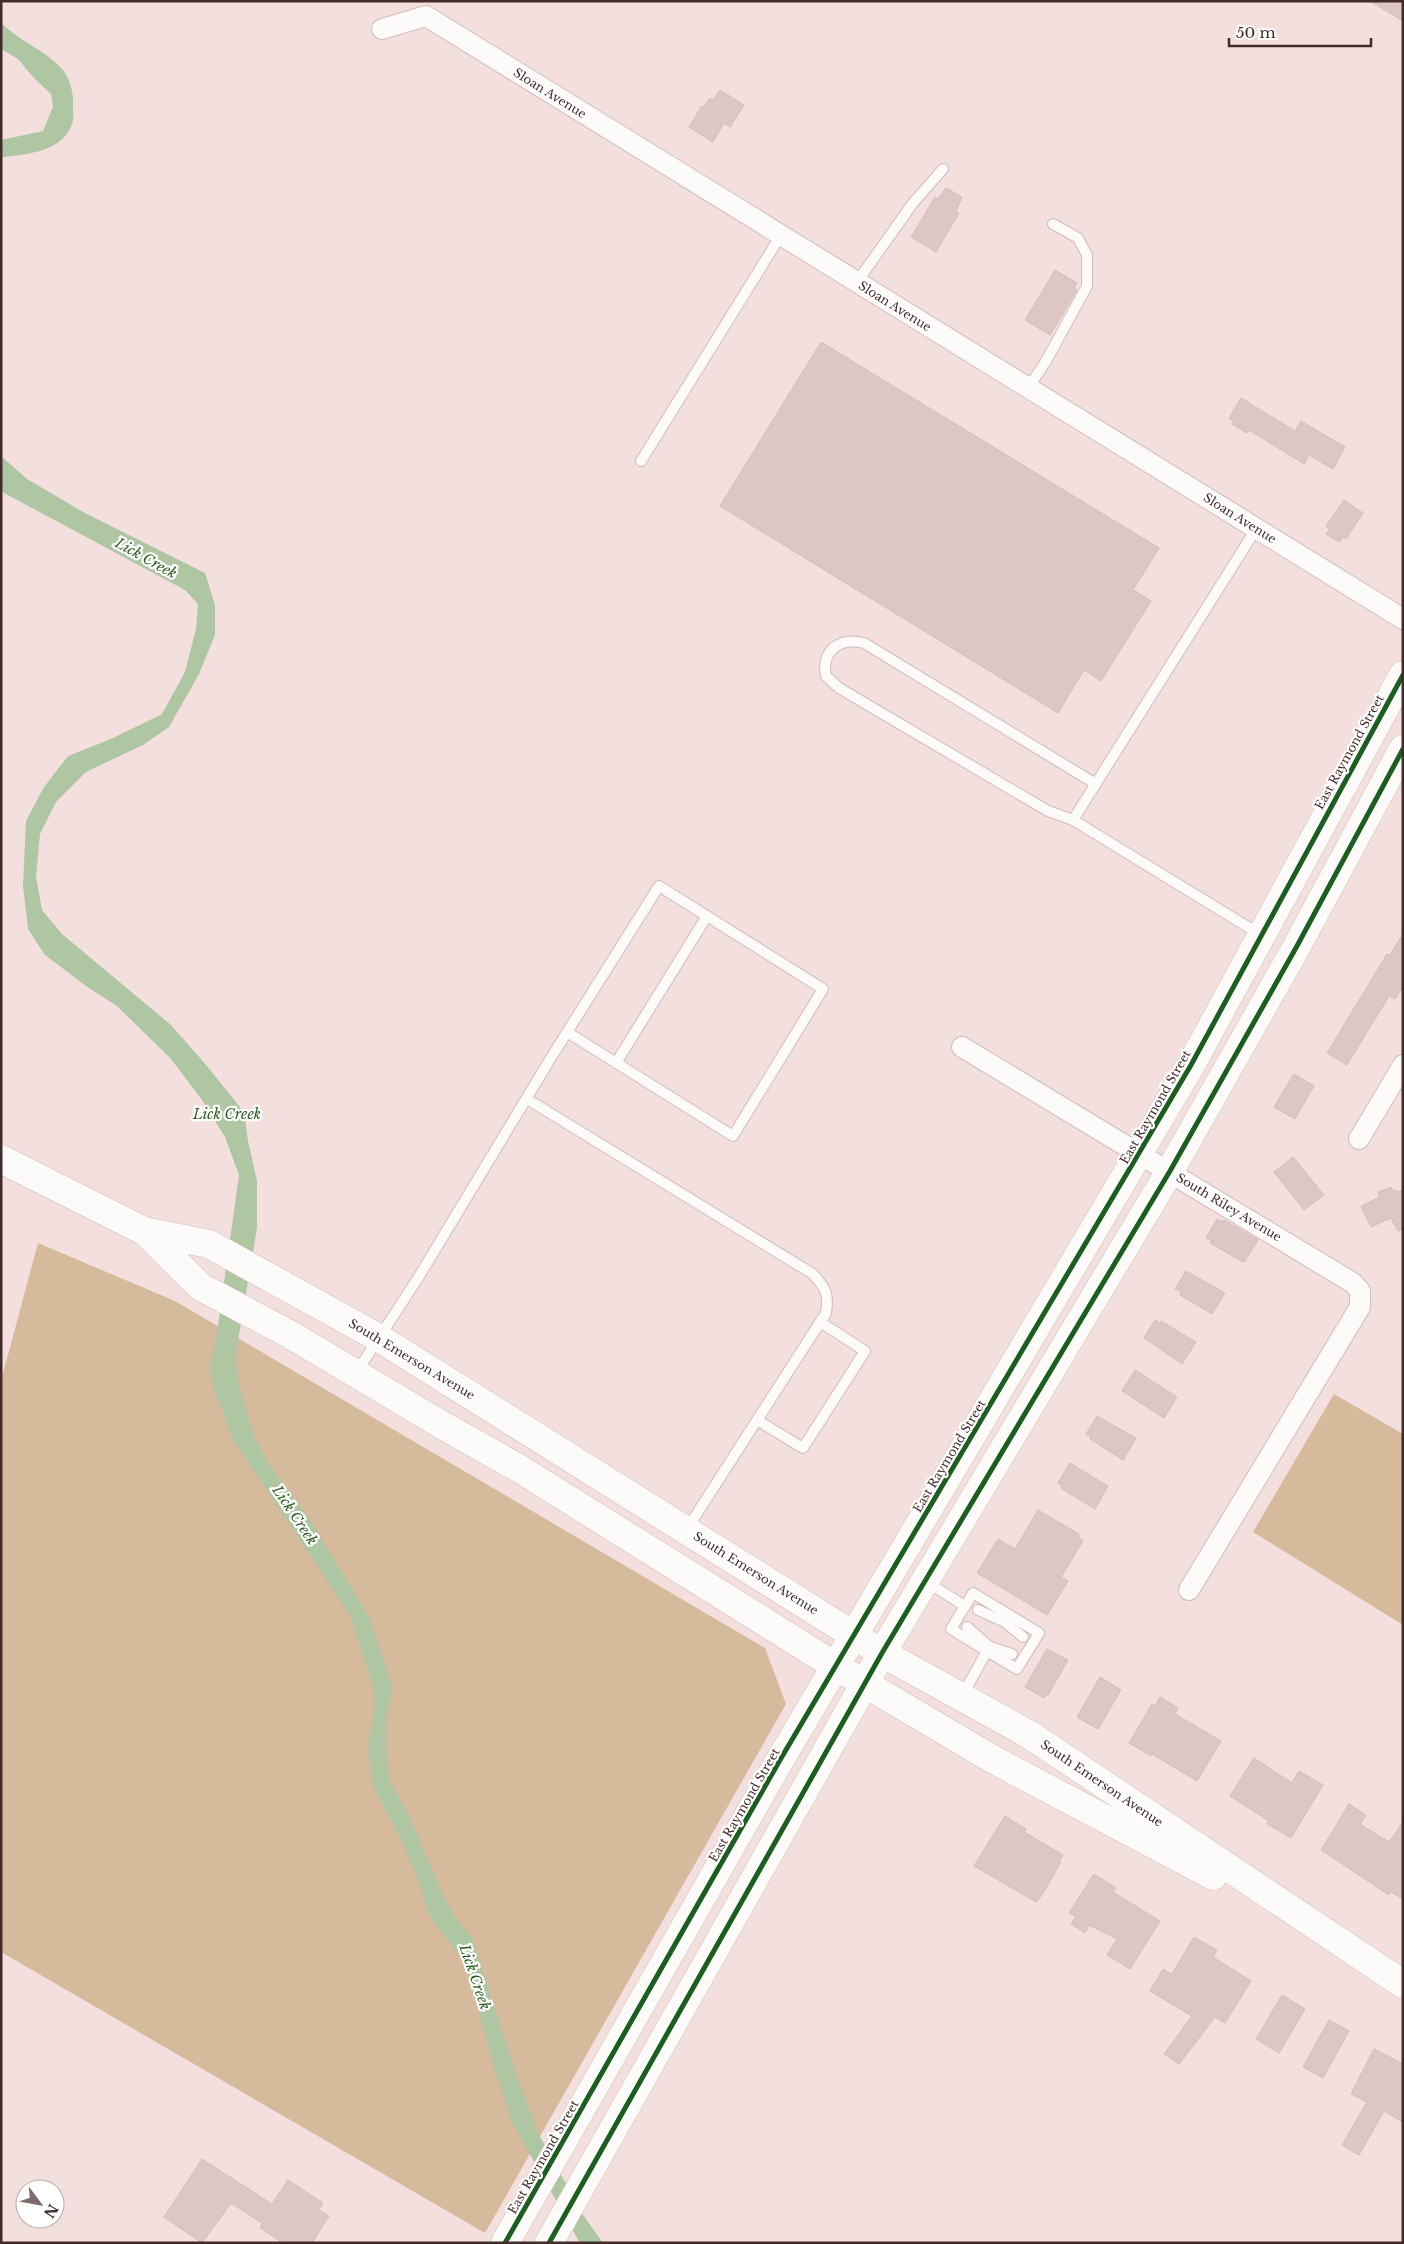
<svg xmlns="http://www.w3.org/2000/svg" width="1404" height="2244" font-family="'Libre Baskerville',serif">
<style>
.forest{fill:#d5ba9b}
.water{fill:#afc6a3}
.building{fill:#dcc7c5;stroke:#d2beba}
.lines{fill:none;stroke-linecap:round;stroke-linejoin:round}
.service-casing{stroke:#d1bcbc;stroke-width:12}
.minor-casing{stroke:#d1bcbc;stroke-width:22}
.primary-casing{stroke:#d1bcbc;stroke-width:29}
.service{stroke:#fdfafa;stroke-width:10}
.minor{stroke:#fdfafa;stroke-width:20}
.primary{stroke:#fdfafa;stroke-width:28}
.cycleway-casing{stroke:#fff;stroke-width:8}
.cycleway{stroke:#1b5e20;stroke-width:5}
.labels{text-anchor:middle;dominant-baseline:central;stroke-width:4.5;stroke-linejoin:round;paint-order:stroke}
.street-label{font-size:12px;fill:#432b2b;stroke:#fff}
.water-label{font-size:14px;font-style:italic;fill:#295e1c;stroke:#fff}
</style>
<rect width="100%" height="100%" fill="#f4dfdf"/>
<g class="forest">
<path d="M 38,1243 L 175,1301 L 765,1648 L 786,1704 L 485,2233 L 1,1952 L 1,1381 Z"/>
<path d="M 1334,1394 L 1403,1434 L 1403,1625 L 1253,1532 Z"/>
</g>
<g class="water">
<path d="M 1,23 C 19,41 45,50 62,69 C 70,78 74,94 73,105 C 73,111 74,119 72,124 C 62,152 28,154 3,157 L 1,160 L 1,140 L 43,131 L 53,107 L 51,94 L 33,77 L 18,59 L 1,49 Z"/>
<path d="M 1,456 L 27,479 L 85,513 L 205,573 L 215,605 L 215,635 L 199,674 L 169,727 L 143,745 L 86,772 L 56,802 L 40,834 L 36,877 L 42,910 L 62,934 L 171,1025 L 207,1066 L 244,1112 L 248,1141 L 257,1181 L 257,1228 L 235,1359 L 240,1389 L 254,1437 L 268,1463 L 308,1517 L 368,1615 L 393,1688 L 387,1714 L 386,1752 L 389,1779 L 410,1818 L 441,1891 L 455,1918 L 472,1937 L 510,2056 L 537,2131 L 583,2215 L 603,2243 L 580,2243 L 513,2124 L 492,2060 L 466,1963 L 435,1924 L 427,1909 L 419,1881 L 394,1825 L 373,1786 L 369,1758 L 369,1741 L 375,1706 L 373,1686 L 351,1617 L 233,1439 L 212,1384 L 210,1365 L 216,1340 L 239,1175 L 225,1137 L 202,1100 L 171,1059 L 117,1006 L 86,986 L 45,955 L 28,929 L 23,886 L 26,821 L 44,787 L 68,756 L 111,739 L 162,714 L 185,672 L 196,629 L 198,604 L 185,590 L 4,493 L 1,490 Z"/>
</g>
<g class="building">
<path d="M 1370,1 L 1403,1 L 1403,21 Z"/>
<path d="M 720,90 L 744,105 L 730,127 L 724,123 L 713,142 L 689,127 L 702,106 L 704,107 L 710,98 L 713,100 Z"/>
<path d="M 946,188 L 962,197 L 956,211 L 959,213 L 936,252 L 911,237 L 935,197 L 938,199 Z"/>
<path d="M 1055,270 L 1077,283 L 1074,288 L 1077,290 L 1050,335 L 1025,320 Z"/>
<path d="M 821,342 L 1159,548 L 1133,590 L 1151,601 L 1101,681 L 1084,670 L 1058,713 L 720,506 Z"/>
<path d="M 1241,398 L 1295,431 L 1301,421 L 1345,447 L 1333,469 L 1309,455 L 1304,464 L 1249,430 L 1247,433 L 1232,424 L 1234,421 L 1229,418 Z"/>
<path d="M 1344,500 L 1363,513 L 1346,539 L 1343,537 L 1339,542 L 1326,534 L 1330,529 L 1326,526 Z"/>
<path d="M 1403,934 L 1403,987 L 1395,999 L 1389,996 L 1347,1065 L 1327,1053 L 1387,954 L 1390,955 Z"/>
<path d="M 1294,1074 L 1314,1086 L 1295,1119 L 1274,1107 Z"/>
<path d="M 1293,1157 L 1324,1195 L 1304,1210 L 1274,1172 Z"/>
<path d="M 1391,1187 L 1393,1191 L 1396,1190 L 1397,1192 L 1403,1190 L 1403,1229 L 1398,1231 L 1391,1218 L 1371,1227 L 1361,1206 L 1380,1197 L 1378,1192 Z"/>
<path d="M 1217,1219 L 1222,1222 L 1224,1220 L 1258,1240 L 1245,1261 L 1243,1262 L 1210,1243 L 1212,1241 L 1206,1238 Z"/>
<path d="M 1186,1271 L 1225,1293 L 1212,1314 L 1180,1295 L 1181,1292 L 1175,1289 Z"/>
<path d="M 1155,1320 L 1161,1323 L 1161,1321 L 1196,1342 L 1182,1364 L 1144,1338 Z"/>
<path d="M 1135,1370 L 1177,1397 L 1164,1418 L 1122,1391 Z"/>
<path d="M 1097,1416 L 1136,1438 L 1123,1460 L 1090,1439 L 1091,1437 L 1086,1434 Z"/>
<path d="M 1070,1463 L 1108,1486 L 1095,1509 L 1061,1488 L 1062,1486 L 1058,1483 Z"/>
<path d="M 1038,1510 L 1079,1534 L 1078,1537 L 1083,1541 L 1061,1577 L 1068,1581 L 1047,1615 L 977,1573 L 998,1539 L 1015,1549 Z"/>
<path d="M 1047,1649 L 1068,1660 L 1048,1695 L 1046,1694 L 1044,1698 L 1025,1687 Z"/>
<path d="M 1100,1677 L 1121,1690 L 1098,1729 L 1077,1717 Z"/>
<path d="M 1160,1697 L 1178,1708 L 1175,1714 L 1221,1741 L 1197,1781 L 1152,1754 L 1151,1756 L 1129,1743 L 1152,1704 L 1155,1706 Z"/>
<path d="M 1254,1758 L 1292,1783 L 1299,1771 L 1323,1785 L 1291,1838 L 1267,1824 L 1269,1821 L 1230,1796 Z"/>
<path d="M 1349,1804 L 1366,1815 L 1360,1824 L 1389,1842 L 1403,1822 L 1403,1899 L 1391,1892 L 1389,1895 L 1321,1850 Z"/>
<path d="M 1005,1816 L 1026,1829 L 1024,1832 L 1063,1855 L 1059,1861 L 1061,1862 L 1042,1895 L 1036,1902 L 974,1866 Z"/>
<path d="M 1094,1874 L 1116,1888 L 1113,1892 L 1160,1921 L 1130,1969 L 1107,1955 L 1117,1939 L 1089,1925 L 1085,1933 L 1071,1924 L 1076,1916 L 1069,1913 Z"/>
<path d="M 1194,1937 L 1217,1950 L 1213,1957 L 1251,1981 L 1225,2023 L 1215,2017 L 1179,2064 L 1164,2054 L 1192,2016 L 1150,1991 L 1163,1969 L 1172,1974 Z"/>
<path d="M 1282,1995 L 1305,2009 L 1279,2053 L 1256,2039 Z"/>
<path d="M 1329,2020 L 1349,2031 L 1323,2078 L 1303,2067 Z"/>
<path d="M 1374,2049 L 1403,2064 L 1403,2122 L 1384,2111 L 1359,2155 L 1342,2145 L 1367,2102 L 1351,2094 Z"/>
<path d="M 202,2159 L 272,2204 L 288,2180 L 323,2203 L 319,2210 L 329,2216 L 312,2243 L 283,2243 L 260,2228 L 262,2223 L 231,2203 L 202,2243 L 164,2217 Z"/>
</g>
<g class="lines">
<defs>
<g id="service">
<path d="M 857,282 L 913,203 L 943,169"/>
<path d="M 1028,388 L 1045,363 L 1087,286 L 1087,255 L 1078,238 L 1053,224"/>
<path d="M 641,461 L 781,235"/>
<path d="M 1096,784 L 864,643 C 840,637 821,650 826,676 L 839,688 L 1048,811 L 1073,820 L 1261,935"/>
<path d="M 1073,820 L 1256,529"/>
<path d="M 616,1063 L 707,916"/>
<path d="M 527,1099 L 813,1274 C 826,1289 829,1293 826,1313 L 687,1529"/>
<path d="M 356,1373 L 418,1278 L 549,1061 L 659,886 L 823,989 L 733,1136 L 567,1032"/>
<path d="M 757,1420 L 803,1448 L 865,1351 L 820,1322"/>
<path d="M 925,1581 L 965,1606 L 951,1629 L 987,1651 L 962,1696"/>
<path d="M 965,1606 L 973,1593 L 1039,1633 L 1017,1669 L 987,1651 L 990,1647 L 1012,1654"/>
<path d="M 978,1610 L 1005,1622"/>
<path d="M 1009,1615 L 1005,1622 L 1023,1637"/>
<path d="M 967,1627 L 990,1647"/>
</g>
<g id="minor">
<path d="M 382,29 L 426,16 L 1403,619"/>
<path d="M 962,1047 L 1353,1283 L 1360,1291 L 1360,1307 L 1189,1590"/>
<path d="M 1359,1139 L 1403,1065"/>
</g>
<g id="primary">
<path d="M 1,1159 L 144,1231 L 209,1244 L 379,1338 L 882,1653 L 1030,1735 L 1403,1984"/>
<path d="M 144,1231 L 201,1287 L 291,1335 L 442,1425 L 520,1469 L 835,1666 L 994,1760 L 1213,1876"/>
<path d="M 505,2243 L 780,1760 L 1191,1065 L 1403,675"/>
<path d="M 549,2243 L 882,1653 L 1170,1171 L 1297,946 L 1403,749"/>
</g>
</defs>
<use href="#service" class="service-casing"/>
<use href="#minor" class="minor-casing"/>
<use href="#primary" class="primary-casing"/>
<use href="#service" class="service"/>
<use href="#minor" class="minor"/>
<use href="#primary" class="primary"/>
<defs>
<g id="cycleway">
<path d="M 505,2243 L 780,1760 L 1191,1065 L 1403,675"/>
<path d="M 549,2243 L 882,1653 L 1170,1171 L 1297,946 L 1403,749"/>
</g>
</defs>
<use href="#cycleway" class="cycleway-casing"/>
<use href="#cycleway" class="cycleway"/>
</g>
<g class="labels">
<g class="street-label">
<text transform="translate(550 93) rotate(32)">Sloan Avenue</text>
<text transform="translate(895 306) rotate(32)">Sloan Avenue</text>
<text transform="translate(1240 518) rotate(32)">Sloan Avenue</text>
<text transform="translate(1349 752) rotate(-61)">East Raymond Street</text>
<text transform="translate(1155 1107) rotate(-60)">East Raymond Street</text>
<text transform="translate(1229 1207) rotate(31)">South Riley Avenue</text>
<text transform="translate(412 1359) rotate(31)">South Emerson Avenue</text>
<text transform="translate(949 1456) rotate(-59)">East Raymond Street</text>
<text transform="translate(756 1573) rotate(32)">South Emerson Avenue</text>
<text transform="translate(1102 1783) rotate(34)">South Emerson Avenue</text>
<text transform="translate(744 1805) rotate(-60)">East Raymond Street</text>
<text transform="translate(543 2157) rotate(-60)">East Raymond Street</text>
</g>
<g class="water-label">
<text transform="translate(146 558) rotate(29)">Lick Creek</text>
<text x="227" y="1114">Lick Creek</text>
<text transform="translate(295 1515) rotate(56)">Lick Creek</text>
<text transform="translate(475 1977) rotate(71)">Lick Creek</text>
</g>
</g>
<rect width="1404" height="2244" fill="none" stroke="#432b2b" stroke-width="5"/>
<g transform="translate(40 2204) rotate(122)"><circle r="24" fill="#ffffff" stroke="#b4aaaa"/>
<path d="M0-4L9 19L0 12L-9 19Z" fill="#816a6a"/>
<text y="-8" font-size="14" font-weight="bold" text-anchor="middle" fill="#432b2b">N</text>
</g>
<path d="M1229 38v8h142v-8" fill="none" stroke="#432b2b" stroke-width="2.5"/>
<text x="1236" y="38" font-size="15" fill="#432b2b" stroke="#ffffff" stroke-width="4" paint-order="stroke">50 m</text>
</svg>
